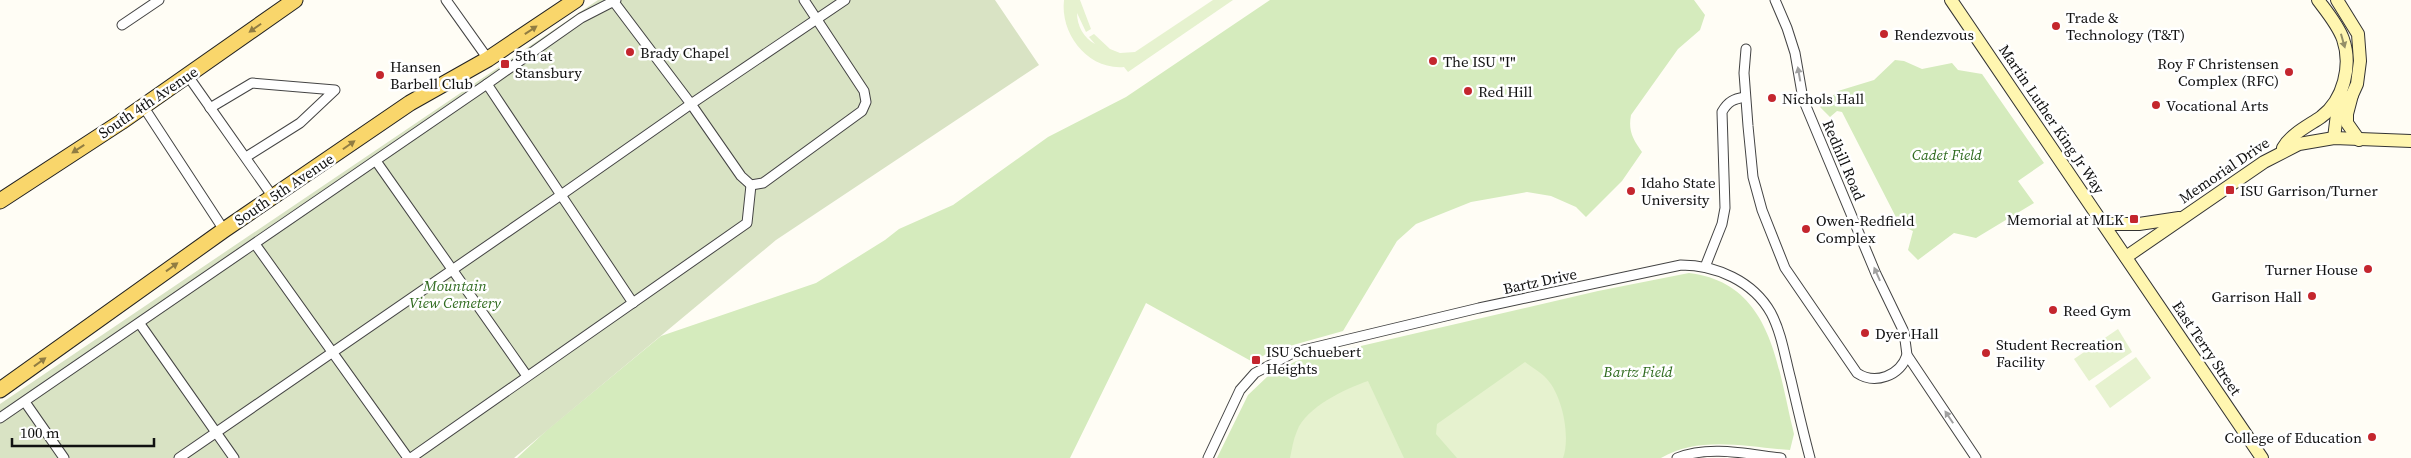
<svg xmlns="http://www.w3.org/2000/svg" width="2411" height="458" font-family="'Source Serif 4',serif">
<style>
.green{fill:#d5ebbd}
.cemetery{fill:#d9e3c4}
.pitch{fill:#e6f2cf}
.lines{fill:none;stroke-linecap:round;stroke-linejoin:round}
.street-casing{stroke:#444;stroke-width:11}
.secondary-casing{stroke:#333;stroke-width:14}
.primary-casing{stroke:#222;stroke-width:17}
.street{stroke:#fff;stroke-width:9}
.secondary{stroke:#fff6b0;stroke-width:12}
.primary{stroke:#f9d66b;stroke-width:15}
.oneway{fill:#917d42}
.oneway2{fill:#948f68}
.oneway3{fill:#a0a0a0}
.poi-dot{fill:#c4262e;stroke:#fff;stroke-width:2}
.labels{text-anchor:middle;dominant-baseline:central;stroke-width:5;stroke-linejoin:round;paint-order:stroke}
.poi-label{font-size:15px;fill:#111;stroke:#fff;text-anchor:start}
.street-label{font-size:15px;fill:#111;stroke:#fff}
.park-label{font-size:15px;font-style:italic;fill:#2f6b1f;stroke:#fff}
</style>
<rect width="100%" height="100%" fill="#fffdf5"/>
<g class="green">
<path d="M 1270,0 L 1694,0 L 1705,15 L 1700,30 L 1678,49 L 1631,115 C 1628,131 1633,139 1642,152 L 1622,181 L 1586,217 L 1576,207 L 1551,196 L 1527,192 L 1471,202 L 1416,224 L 1397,241 L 1343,331 L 1279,349 L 1251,361 L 1146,303 L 1070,458 L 517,458 L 547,430 L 661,336 L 816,283 L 885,240 L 899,229 L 953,205 L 1048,137 L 1126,97 Z"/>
<path d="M 1895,60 L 1904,61 L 1922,69 L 1952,63 L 1958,70 L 1982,74 L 2044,163 L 2018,181 L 2034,203 L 1976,238 L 1954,233 L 1918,260 L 1908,250 L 1913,231 L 1900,225 L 1842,112 L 1837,111 L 1830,117 L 1820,107 L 1838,91 L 1874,80 Z"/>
<path d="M 1689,273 C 1773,283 1777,367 1794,434 L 1790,450 C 1747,447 1699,435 1661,458 L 1217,458 L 1248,395 L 1268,376 L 1296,361 L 1598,291 Z"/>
</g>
<path class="cemetery" d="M 598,0 L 995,0 L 1039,65 L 776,240 L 514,458 L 0,458 L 0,404 Z"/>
<g class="pitch">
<path d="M 1064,0 L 1080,0 L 1091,29 L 1086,32 L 1077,13 C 1077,26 1084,38 1095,44 L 1089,37 L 1094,34 L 1110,49 L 1120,53 L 1135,52 L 1213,0 L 1233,0 L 1128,72 L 1124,67 C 1087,70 1060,33 1064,0 Z"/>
<path d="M 2118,329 L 2132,352 L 2089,381 L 2074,359 Z"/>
<path d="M 2136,357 L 2151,378 L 2110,408 L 2095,386 Z"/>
<path d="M 1525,362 C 1531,367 1539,371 1544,376 C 1562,392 1571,436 1563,458 L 1457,458 L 1436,434 L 1437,424 Z"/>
<path d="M 1368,381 L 1404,458 L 1290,458 C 1292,449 1293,440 1297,431 C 1306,407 1345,389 1368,381 Z"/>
</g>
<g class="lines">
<defs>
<g id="street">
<path d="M 446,0 L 488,59"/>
<path d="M 804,0 L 864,91 L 866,102 L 862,111 L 763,183 L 751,185 L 741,176 L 691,104 L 845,0"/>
<path d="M 1775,0 L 1787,28 L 1795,53 L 1803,99 L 1876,274 L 1904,332 L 1907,355 L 1976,458"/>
<path d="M 614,2 L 691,104 L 561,195 L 487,84 L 581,18 L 616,0"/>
<path d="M 122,25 L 159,0"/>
<path d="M 1746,49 L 1744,73 L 1748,126 L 1753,177 L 1762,210 L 1785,268 L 1857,373 C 1875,385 1900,376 1907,355"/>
<path d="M 188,76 L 273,197"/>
<path d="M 143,106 L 224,230"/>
<path d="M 210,108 L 252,83 L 335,90 L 300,123 L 246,157"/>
<path d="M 376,161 L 527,376"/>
<path d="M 255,244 L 408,458"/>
<path d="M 1705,267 L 1722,224 L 1725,208 L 1722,112 C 1728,101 1734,99 1745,97"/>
<path d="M 140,324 L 234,458"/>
<path d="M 25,402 L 64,458"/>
<path d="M 0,418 L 487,84"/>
<path d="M 179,458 L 561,195 L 633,303"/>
<path d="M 411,458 L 747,223 L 751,185"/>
<path d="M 1208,458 L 1240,390 L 1255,373 L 1295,352 L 1479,308 L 1681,265 C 1716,265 1753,281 1771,313 C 1782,334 1785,358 1791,380 C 1797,406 1803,432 1810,458"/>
<path d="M 1677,458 C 1709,445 1747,454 1781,458"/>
</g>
<g id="secondary">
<path d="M 1951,0 L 2262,458"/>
<path d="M 2352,95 L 2347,114 L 2347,123 L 2359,140"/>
<path d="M 2334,138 L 2338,106 L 2352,95 L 2357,84 L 2360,61 L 2358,34 L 2337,0"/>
<path d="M 2283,148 C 2291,134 2308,126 2321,117 C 2344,100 2352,65 2343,39 C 2338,25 2327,12 2318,0"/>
<path d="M 2104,224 L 2139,224 L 2179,218"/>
<path d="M 2126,257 L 2264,162 L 2299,144 L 2334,138 L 2411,141"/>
</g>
<g id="primary">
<path d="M 0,201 L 121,122 L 295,0"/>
<path d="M 0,390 L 224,230 L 410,103 L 488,59 L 576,0"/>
</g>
</defs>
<use href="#street" class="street-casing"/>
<use href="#secondary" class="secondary-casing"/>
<use href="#primary" class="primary-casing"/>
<use href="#street" class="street"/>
<use href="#secondary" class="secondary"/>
<use href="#primary" class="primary"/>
</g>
<defs><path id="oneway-solid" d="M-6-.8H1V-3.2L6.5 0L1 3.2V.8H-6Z" transform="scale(1.25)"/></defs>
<g class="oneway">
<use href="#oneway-solid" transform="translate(255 28) rotate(145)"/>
<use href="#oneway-solid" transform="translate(531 30) rotate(-34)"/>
<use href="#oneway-solid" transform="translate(349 145) rotate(-35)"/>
<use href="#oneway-solid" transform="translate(78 149) rotate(147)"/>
<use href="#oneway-solid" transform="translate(172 267) rotate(-36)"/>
<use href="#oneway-solid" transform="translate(40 362) rotate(-36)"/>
</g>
<use class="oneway2" href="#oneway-solid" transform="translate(2343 41) rotate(74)"/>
<g class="oneway3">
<use href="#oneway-solid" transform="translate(1799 74) rotate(-100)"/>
<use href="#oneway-solid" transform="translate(1877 274) rotate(-114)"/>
<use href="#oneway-solid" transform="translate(1949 417) rotate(-124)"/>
</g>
<g class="poi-dot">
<circle cx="2056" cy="26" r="5"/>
<circle cx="1884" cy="34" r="5"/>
<circle cx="630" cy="52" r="5"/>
<circle cx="1433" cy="61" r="5"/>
<rect x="500" y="59" width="10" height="10" rx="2.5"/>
<circle cx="2289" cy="72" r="5"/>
<circle cx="380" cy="75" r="5"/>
<circle cx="1468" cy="91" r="5"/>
<circle cx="1772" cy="98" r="5"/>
<circle cx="2156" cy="105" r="5"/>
<rect x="2225" y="185" width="10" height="10" rx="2.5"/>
<circle cx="1631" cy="191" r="5"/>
<rect x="2129" y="214" width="10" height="10" rx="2.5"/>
<circle cx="1806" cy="229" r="5"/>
<circle cx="2368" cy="269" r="5"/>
<circle cx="2312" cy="296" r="5"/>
<circle cx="2053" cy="310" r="5"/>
<circle cx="1865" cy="333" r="5"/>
<circle cx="1986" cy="353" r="5"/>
<rect x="1251" y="355" width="10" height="10" rx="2.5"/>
<circle cx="2372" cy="437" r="5"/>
</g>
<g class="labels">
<g class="poi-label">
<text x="2066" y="17">Trade &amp;<tspan x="2066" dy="17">Technology (T&amp;T)</tspan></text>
<text x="1894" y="34">Rendezvous</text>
<text x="640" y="52">Brady Chapel</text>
<text x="515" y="55">5th at<tspan x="515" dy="17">Stansbury</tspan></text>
<text x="1443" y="61">The ISU "I"</text>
<text x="2279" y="63" text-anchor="end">Roy F Christensen<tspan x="2279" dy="17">Complex (RFC)</tspan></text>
<text x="390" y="66">Hansen<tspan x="390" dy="17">Barbell Club</tspan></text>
<text x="1478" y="91">Red Hill</text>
<text x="1782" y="98">Nichols Hall</text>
<text x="2166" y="105">Vocational Arts</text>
<text x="1641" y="182">Idaho State<tspan x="1641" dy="17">University</tspan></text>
<text x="2240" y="190">ISU Garrison/Turner</text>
<text x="2124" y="219" text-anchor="end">Memorial at MLK</text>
<text x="1816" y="220">Owen-Redfield<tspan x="1816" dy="17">Complex</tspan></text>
<text x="2358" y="269" text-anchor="end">Turner House</text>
<text x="2302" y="296" text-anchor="end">Garrison Hall</text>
<text x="2063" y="310">Reed Gym</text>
<text x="1875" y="333">Dyer Hall</text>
<text x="1996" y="344">Student Recreation<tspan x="1996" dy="17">Facility</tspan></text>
<text x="1266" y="351">ISU Schuebert<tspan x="1266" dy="17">Heights</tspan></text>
<text x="2362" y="437" text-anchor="end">College of Education</text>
</g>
<g class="street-label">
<text transform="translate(148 102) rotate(-34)">South 4th Avenue</text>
<text transform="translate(2052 119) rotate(56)">Martin Luther King Jr Way</text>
<text transform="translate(1844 160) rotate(67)">Redhill Road</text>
<text transform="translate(2224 170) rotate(-34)">Memorial Drive</text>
<text transform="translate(284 189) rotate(-34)">South 5th Avenue</text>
<text transform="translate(1540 281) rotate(-12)">Bartz Drive</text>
<text transform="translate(2207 348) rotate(56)">East Terry Street</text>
</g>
<g class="park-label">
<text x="1947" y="154">Cadet Field</text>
<text x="455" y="285">Mountain<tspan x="455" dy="17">View Cemetery</tspan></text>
<text x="1638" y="371">Bartz Field</text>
</g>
</g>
<path d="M12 438v8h142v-8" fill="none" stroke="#111111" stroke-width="2.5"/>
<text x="20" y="438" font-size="15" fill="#111111" stroke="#ffffff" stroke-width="4" paint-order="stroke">100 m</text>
</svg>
